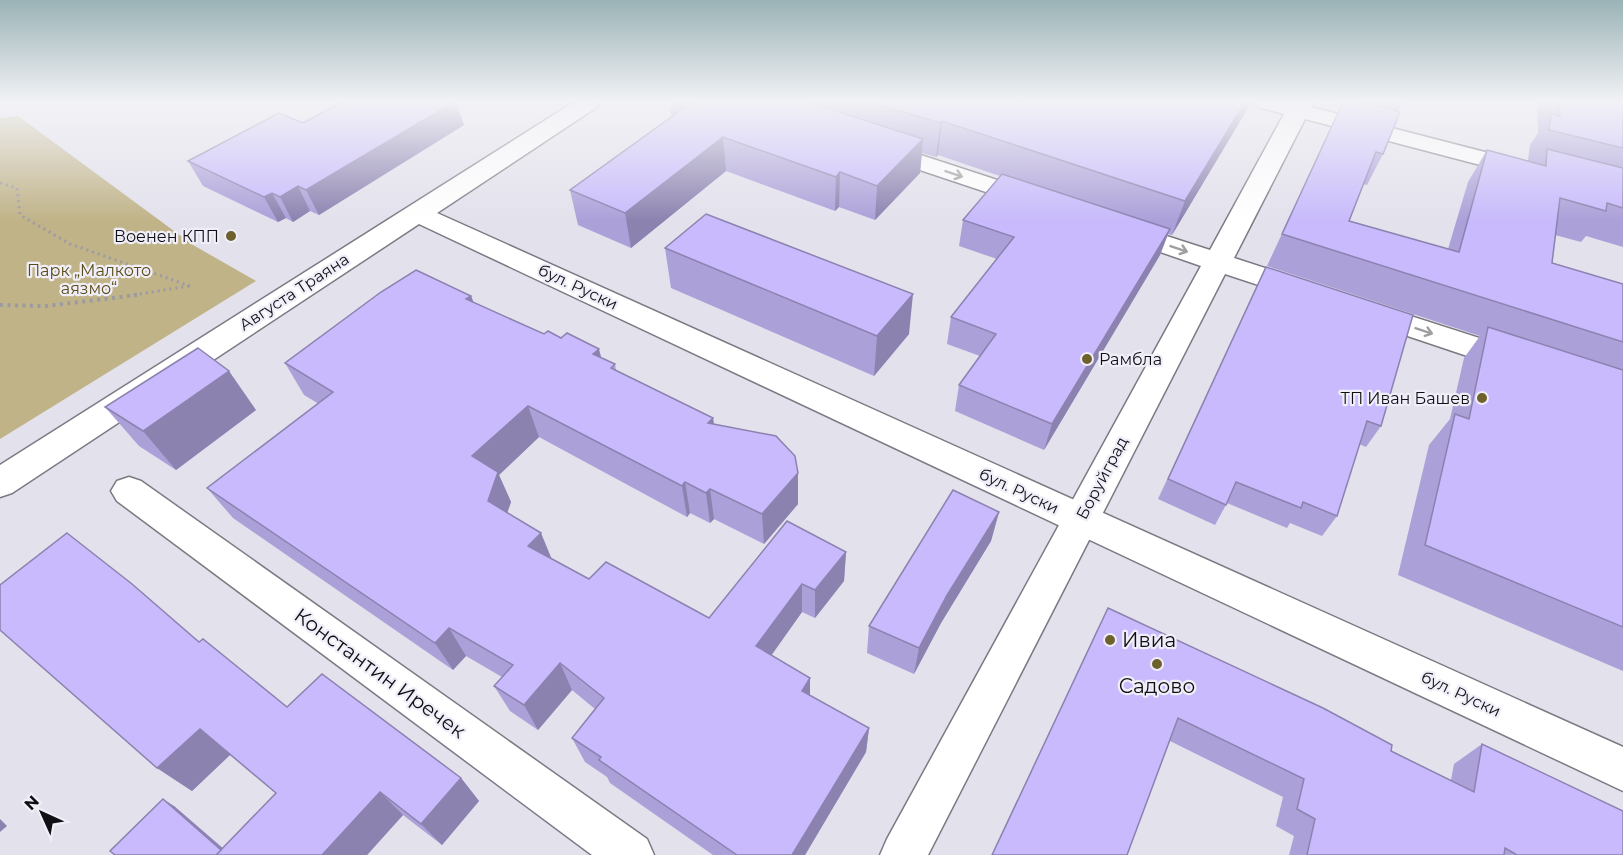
<svg xmlns="http://www.w3.org/2000/svg" width="1623" height="855" font-family="Montserrat,sans-serif">
<style>
.green{fill:#c0b388}
.lines{fill:none;stroke-linecap:round;stroke-linejoin:round}
.minor-casing{stroke:#7b7a83;stroke-width:3}
.tertiary-casing{stroke:#7b7a83;stroke-width:3}
.path-far1{stroke:#9c9aa3;stroke-width:3;stroke-dasharray:2 4;stroke-linecap:butt}
.path{stroke:#9c9aa3;stroke-width:4;stroke-dasharray:3 4.5;stroke-linecap:butt}
.minor{fill:#fff;fill-rule:evenodd}
.tertiary{fill:#fff;fill-rule:evenodd}
.wall{fill:#aca0d9}
.shaded-wall{fill:#8c82b0}
.building{fill:#c8bafc;stroke:#8c82b0;stroke-width:1.5}
.oneway{stroke:#9f9fa1}
.poi-dot{fill:#6f612e;stroke:#f0eef9;stroke-width:2}
.labels{text-anchor:middle;dominant-baseline:central;stroke-width:4.5;stroke-linejoin:round;paint-order:stroke}
.poi-label{font-size:16px;fill:#100f13;stroke:#f0eef9;text-anchor:end}
.park-label{font-size:16px;fill:#5b4c16;stroke:#f0eef9}
.street-label{font-size:16px;fill:#100f13;stroke:#f0eef9}
.near-poi-label{font-size:20px;fill:#100f13;stroke:#f0eef9;text-anchor:start}
.near-street-label{font-size:20px;fill:#100f13;stroke:#f0eef9}
</style>
<rect width="100%" height="100%" fill="#e3e1ec"/>
<path class="green" d="M 18,116 L 193,245 L 256,281 L 0,439 L 0,118 Z"/>
<g class="lines">
<defs>
<g id="minor">
<path d="M 1255,102 L 1313,102 L 1311,107 L 1535,165 L 1538,170 L 1535,175 L 1526,177 L 1305,119 L 1234,258 L 1314,284 L 1318,291 L 1314,298 L 1304,300 L 1225,274 L 928,855 L 880,855 L 887,839 L 1201,266 L 1114,236 L 1110,230 L 1114,224 L 1123,222 L 1210,250 L 1284,114 L 1258,107 Z"/>
<path d="M 878,141 L 1043,195 L 1047,200 L 1043,205 L 1034,208 L 869,153 L 866,148 L 869,143 Z"/>
<path d="M 1367,302 L 1526,353 L 1530,361 L 1526,369 L 1515,372 L 1357,319 L 1352,312 L 1357,305 Z"/>
<path d="M 129,477 L 141,481 L 647,839 L 654,855 L 592,855 L 117,501 L 111,491 L 117,481 Z"/>
</g>
<path id="tertiary" d="M 574,102 L 600,102 L 597,107 L 437,213 L 1623,747 L 1623,791 L 419,224 L 12,493 L 0,497 L 0,465 Z"/>
</defs>
<use href="#minor" class="minor-casing"/>
<use href="#tertiary" class="tertiary-casing"/>
<g class="path-far1">
<path d="M 0,183 L 17,188 L 20,215 L 70,244 L 190,286"/>
<path d="M 128,296 L 189,286"/>
</g>
<path class="path" d="M 0,305 L 46,306 L 137,295"/>
<use href="#minor" class="minor"/>
<use href="#tertiary" class="tertiary"/>
</g>
<g class="wall">
<path d="M 669,102 L 1250,102 L 1248,108 L 1172,235 L 1168,234 L 1160,255 L 1044,450 L 955,411 L 959,385 L 980,356 L 947,344 L 951,317 L 997,259 L 959,246 L 963,220 L 1000,176 L 938,155 L 936,157 L 922,153 L 920,173 L 875,220 L 839,207 L 835,211 L 726,171 L 631,248 L 578,225 L 570,190 L 671,117 Z"/>
<path d="M 1343,102 L 1403,102 L 1398,111 L 1383,154 L 1367,185 L 1363,184 L 1349,221 L 1448,249 L 1468,182 L 1487,150 L 1528,161 L 1530,145 L 1538,133 L 1537,102 L 1623,102 L 1623,247 L 1586,236 L 1581,242 L 1555,235 L 1552,263 L 1623,284 L 1623,671 L 1398,575 L 1429,445 L 1450,419 L 1464,358 L 1480,336 L 1267,266 Z"/>
<path d="M 303,123 L 464,125 L 319,215 L 310,211 L 293,222 L 286,218 L 278,222 L 203,186 L 188,161 Z"/>
<path d="M 665,248 L 909,334 L 874,376 L 671,288 Z"/>
<path d="M 1266,267 L 1381,426 L 1366,447 L 1359,444 L 1337,516 L 1322,536 L 1290,523 L 1287,528 L 1227,503 L 1215,525 L 1158,499 Z"/>
<path d="M 471,296 L 474,303 L 544,334 L 601,358 L 615,364 L 616,370 L 713,418 L 714,424 L 798,504 L 764,544 L 714,519 L 710,523 L 690,513 L 687,517 L 539,437 L 499,475 L 511,502 L 507,512 L 552,559 L 589,579 L 709,618 L 846,552 L 844,581 L 815,618 L 802,612 L 771,655 L 810,695 L 869,728 L 866,752 L 805,855 L 713,855 L 610,783 L 607,777 L 585,762 L 572,738 L 595,709 L 572,690 L 538,730 L 510,711 L 494,686 L 502,677 L 466,656 L 453,670 L 233,518 L 207,488 L 319,404 L 304,395 L 285,363 Z"/>
<path d="M 105,407 L 256,410 L 176,470 L 139,446 Z"/>
<path d="M 999,512 L 991,541 L 941,623 L 914,674 L 867,653 L 869,626 Z"/>
<path d="M 1097,630 L 1391,751 L 1451,780 L 1454,764 L 1482,744 L 1623,855 L 1289,855 L 1294,836 L 1276,826 L 1283,797 L 1170,741 L 1127,855 L 992,855 Z"/>
<path d="M 199,642 L 287,707 L 461,778 L 479,801 L 442,845 L 403,815 L 367,855 L 115,855 L 174,806 L 223,848 L 276,793 L 230,755 L 192,791 L 157,768 Z"/>
</g>
<g class="shaded-wall">
<path d="M 454,102 L 456,102 L 464,125 L 319,215 L 306,190 Z"/>
<path d="M 1245,102 L 1250,102 L 1248,108 L 1172,235 L 1185,201 Z"/>
<path d="M 942,121 L 938,155 L 936,157 L 940,123 Z"/>
<path d="M 723,137 L 726,171 L 631,248 L 625,213 Z"/>
<path d="M 923,139 L 920,173 L 875,220 L 877,186 Z"/>
<path d="M 840,172 L 839,207 L 835,211 L 836,177 Z"/>
<path d="M 298,186 L 310,211 L 293,222 L 280,197 Z"/>
<path d="M 272,193 L 286,218 L 278,222 L 264,197 Z"/>
<path d="M 1170,229 L 1160,255 L 1044,450 L 1052,424 Z"/>
<path d="M 913,294 L 909,334 L 874,376 L 877,336 Z"/>
<path d="M 471,296 L 483,328 L 466,299 Z"/>
<path d="M 599,349 L 607,380 L 593,354 Z"/>
<path d="M 229,371 L 256,410 L 176,470 L 143,431 Z"/>
<path d="M 528,406 L 539,437 L 499,475 L 511,502 L 501,531 L 488,501 L 472,456 Z"/>
<path d="M 713,418 L 717,449 L 708,423 Z"/>
<path d="M 798,473 L 798,504 L 764,544 L 762,514 Z"/>
<path d="M 685,482 L 690,513 L 687,517 L 682,486 Z"/>
<path d="M 710,489 L 714,519 L 710,523 L 706,493 Z"/>
<path d="M 999,512 L 991,541 L 941,623 L 914,674 L 919,648 L 947,595 Z"/>
<path d="M 541,533 L 553,562 L 528,546 Z"/>
<path d="M 846,552 L 844,581 L 815,618 L 815,590 Z"/>
<path d="M 802,584 L 802,612 L 759,673 L 756,646 Z"/>
<path d="M 449,628 L 466,656 L 453,670 L 435,643 Z"/>
<path d="M 560,663 L 572,690 L 538,730 L 524,705 Z"/>
<path d="M 810,678 L 810,704 L 802,691 Z"/>
<path d="M 869,728 L 866,752 L 805,855 L 792,855 Z"/>
<path d="M 200,729 L 231,754 L 192,791 L 157,768 Z"/>
<path d="M 461,778 L 479,801 L 442,845 L 421,824 Z"/>
<path d="M 380,792 L 403,815 L 367,855 L 322,855 Z"/>
<path d="M 163,799 L 174,806 L 230,855 L 227,855 Z"/>
<path d="M 0,819 L 7,826 L 0,832 Z"/>
</g>
<g class="building">
<path d="M 342,102 L 454,102 L 306,190 L 298,186 L 280,197 L 272,193 L 264,197 L 188,161 L 279,113 L 303,123 Z"/>
<path d="M 692,102 L 808,102 L 923,139 L 877,186 L 840,172 L 836,177 L 723,137 L 625,213 L 570,190 Z"/>
<path d="M 871,102 L 1245,102 L 1185,201 L 942,121 L 940,123 Z"/>
<path d="M 1343,102 L 1361,102 L 1400,112 L 1383,154 L 1376,152 L 1349,221 L 1459,252 L 1487,150 L 1546,166 L 1547,149 L 1623,168 L 1623,208 L 1607,203 L 1606,211 L 1560,198 L 1552,263 L 1623,284 L 1623,342 L 1282,234 Z"/>
<path d="M 1559,102 L 1623,102 L 1623,148 L 1549,130 L 1551,114 L 1560,116 Z"/>
<path d="M 1002,174 L 1170,229 L 1052,424 L 959,385 L 996,334 L 951,317 L 1014,237 L 963,220 Z"/>
<path d="M 706,214 L 913,294 L 877,336 L 665,248 Z"/>
<path d="M 1266,267 L 1413,315 L 1381,426 L 1367,421 L 1337,516 L 1303,502 L 1301,508 L 1236,482 L 1226,505 L 1168,479 Z"/>
<path d="M 416,270 L 471,296 L 466,299 L 544,334 L 548,331 L 561,338 L 567,333 L 599,349 L 593,354 L 615,364 L 611,368 L 713,418 L 708,423 L 776,436 L 795,456 L 798,473 L 762,514 L 710,489 L 706,493 L 685,482 L 682,486 L 528,406 L 472,456 L 498,472 L 488,501 L 541,533 L 528,546 L 589,579 L 606,562 L 709,618 L 787,521 L 846,552 L 815,590 L 802,584 L 756,646 L 810,678 L 802,691 L 869,728 L 792,855 L 737,855 L 599,760 L 601,757 L 572,738 L 604,698 L 560,663 L 524,705 L 494,686 L 513,665 L 449,628 L 435,643 L 207,488 L 333,392 L 285,363 L 381,292 Z"/>
<path d="M 1488,327 L 1623,370 L 1623,627 L 1425,545 L 1455,414 L 1469,419 Z"/>
<path d="M 198,348 L 229,371 L 143,431 L 105,407 Z"/>
<path d="M 953,490 L 999,512 L 947,595 L 919,648 L 869,626 Z"/>
<path d="M 67,533 L 132,584 L 199,642 L 203,639 L 287,707 L 322,674 L 461,778 L 421,824 L 380,792 L 322,855 L 216,855 L 276,793 L 200,729 L 157,768 L 0,630 L 0,585 Z"/>
<path d="M 1108,608 L 1323,708 L 1392,745 L 1391,751 L 1474,792 L 1482,744 L 1623,811 L 1623,855 L 1517,855 L 1505,848 L 1504,855 L 1307,855 L 1315,819 L 1297,809 L 1304,779 L 1178,718 L 1127,855 L 992,855 Z"/>
<path d="M 163,799 L 221,850 L 216,855 L 115,855 L 110,851 Z"/>
</g>
<defs><path id="oneway-shaft" d="M-6 0H5M1.5-3L5.5 0L1.5 3" fill="none" stroke-width="1.6" stroke-linecap="round" stroke-linejoin="round" transform="scale(1.5)"/></defs>
<g class="oneway">
<use href="#oneway-shaft" transform="translate(954 174) rotate(19)"/>
<use href="#oneway-shaft" transform="translate(1179 249) rotate(19)"/>
<use href="#oneway-shaft" transform="translate(1424 331) rotate(18)"/>
</g>
<linearGradient id="sky" x2="0" y2="1"><stop stop-color="#9ab3b6"/><stop offset="0.46" stop-color="#f2f2f6"/><stop offset="1" stop-color="#f2f2f6" stop-opacity="0"/></linearGradient>
<rect width="1623" height="221" fill="url(#sky)"/>
<g class="poi-dot">
<circle cx="231" cy="236" r="6"/>
<circle cx="1087" cy="359" r="6"/>
<circle cx="1482" cy="398" r="6"/>
<circle cx="1110" cy="640" r="6"/>
<circle cx="1157" cy="664" r="6"/>
</g>
<g class="labels">
<g class="poi-label">
<text x="219" y="236">Военен КПП</text>
<text x="1099" y="359" text-anchor="start">Рамбла</text>
<text x="1470" y="398">ТП Иван Башев</text>
</g>
<g class="park-label">
<text x="89" y="270">Парк „Малкото<tspan x="89" dy="18">аязмо“</tspan></text>
</g>
<g class="street-label">
<text transform="translate(578 287) rotate(25)">бул. Руски</text>
<text transform="translate(294 292) rotate(-33)">Августа Траяна</text>
<text transform="translate(1102 478) rotate(-62)">Боруйград</text>
<text transform="translate(1019 491) rotate(25)">бул. Руски</text>
<text transform="translate(1461 694) rotate(25)">бул. Руски</text>
</g>
<g class="near-poi-label">
<text x="1122" y="640">Ивиа</text>
<text x="1157" y="686" text-anchor="middle">Садово</text>
</g>
<g class="near-street-label">
<text transform="translate(380 673) rotate(36)">Константин Иречек</text>
</g>
</g>
<g transform="translate(42 813) rotate(315)" stroke="#f0eef9" stroke-width="4.5" paint-order="stroke">
<path d="M0-4.5L10 22L0 15L-10 22Z" fill="#100f13"/>
<text y="-9" font-size="16" font-weight="bold" text-anchor="middle" fill="#100f13">N</text>
</g>
</svg>
